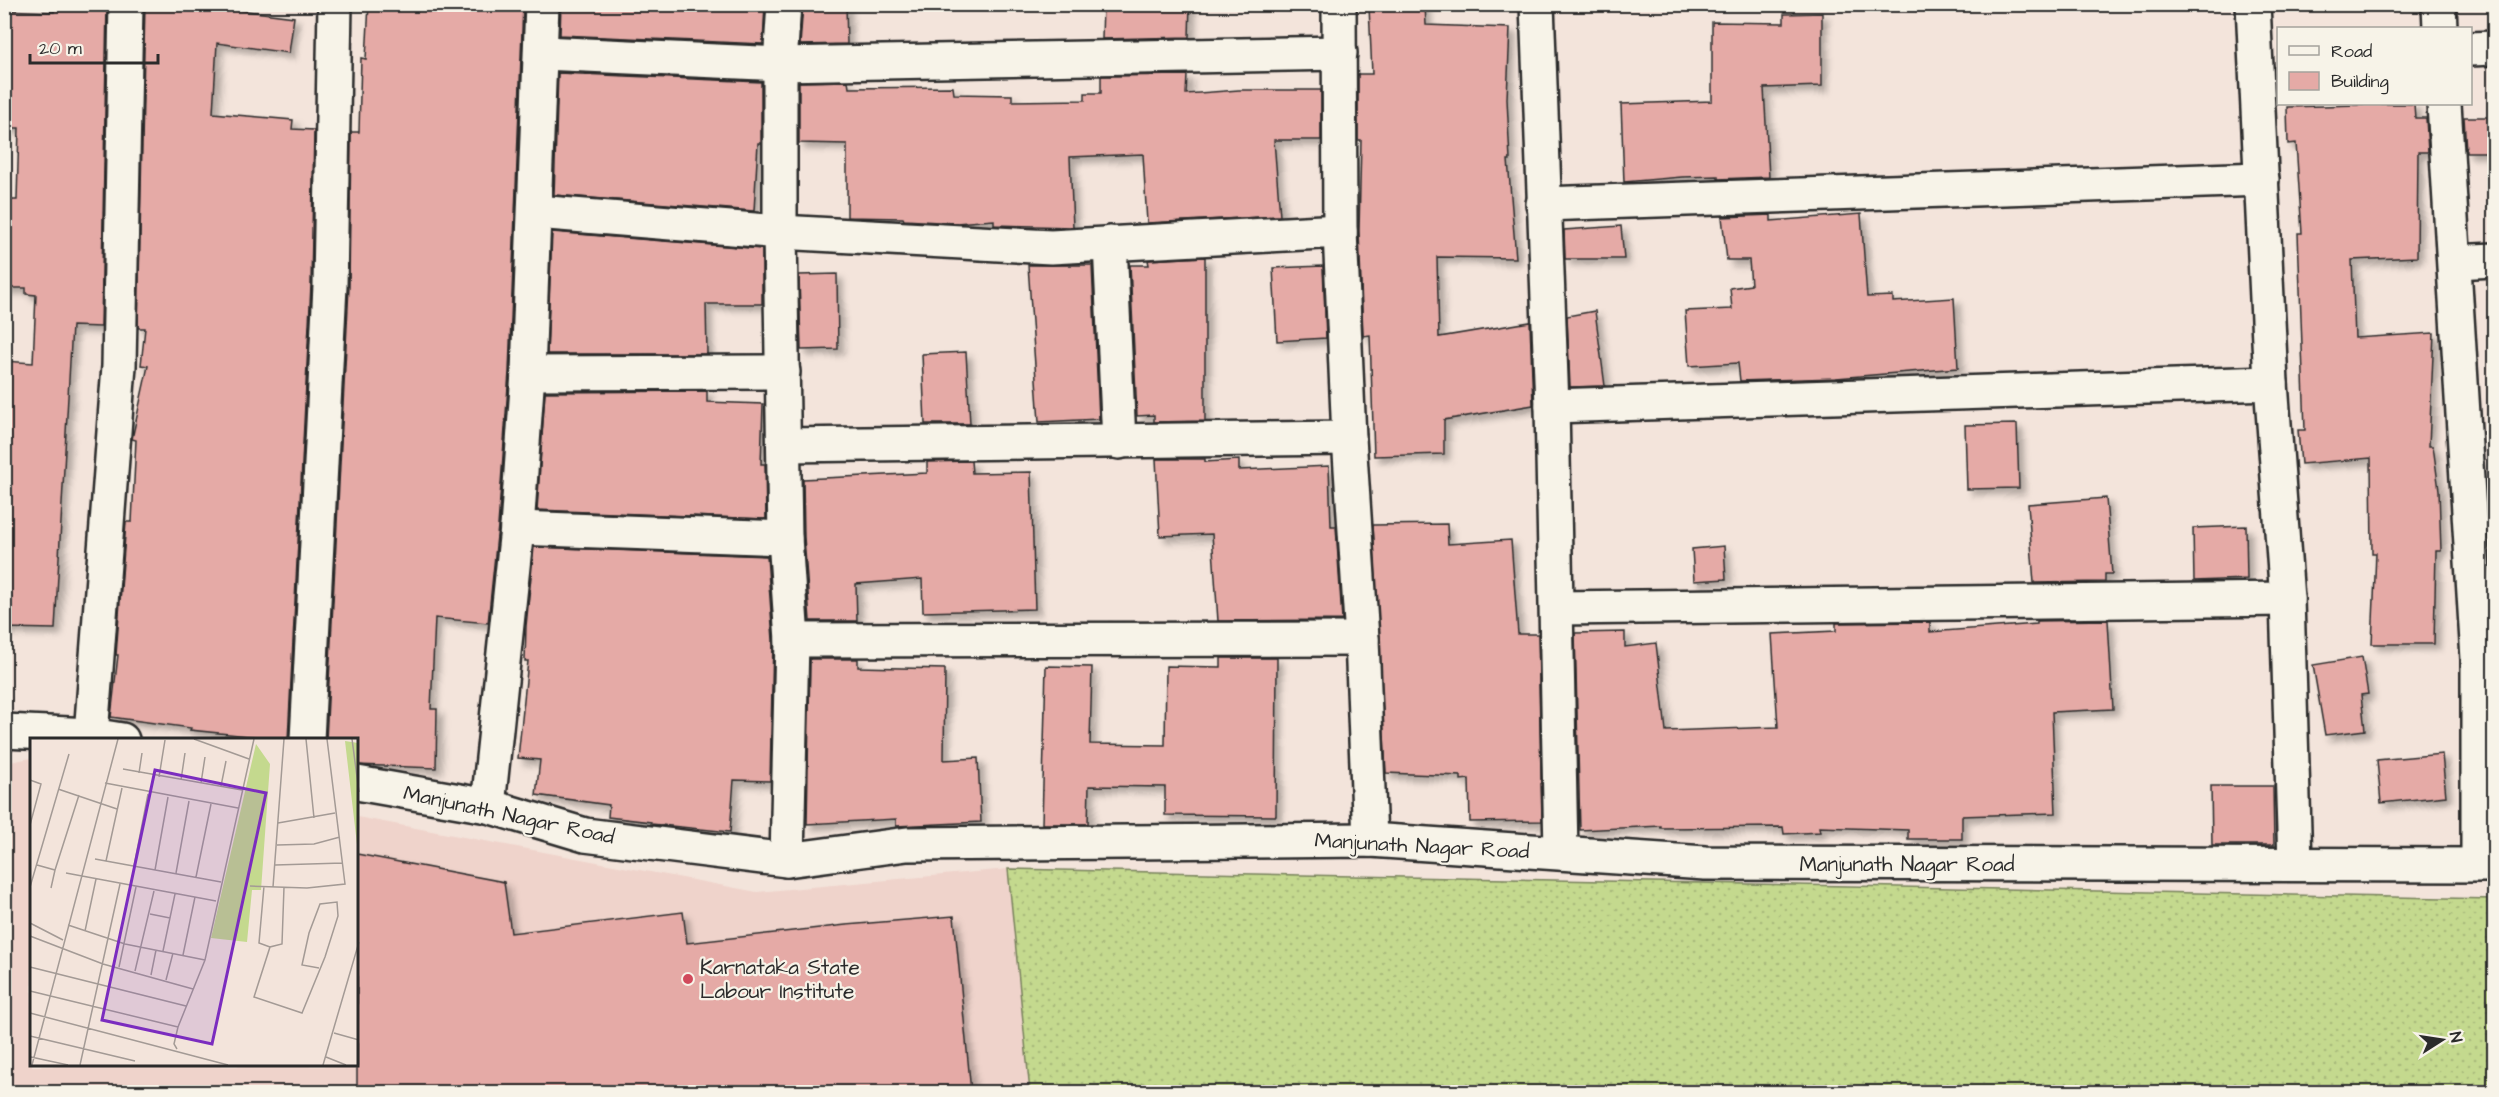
<svg xmlns="http://www.w3.org/2000/svg" width="2499" height="1097" font-family="'Architects Daughter',sans-serif">
<style>
.built{fill:#efd3cb}
.grass{fill:url(#grass-dots);stroke:#78825c;stroke-width:1.5}
.building{fill:#e5aaa6;stroke:#2b2b2b;stroke-width:1.5;filter:url(#shadow)}
.lines{fill:none;stroke-linecap:round;stroke-linejoin:round}
.minor-casing{stroke:#2b2b2b;stroke-width:38}
.minor{stroke:#f7f3e8;stroke-width:33}
.poi-dot{fill:#d1495b;stroke:#f7f3e8;stroke-width:2}
.labels{text-anchor:middle;dominant-baseline:central;stroke-width:4.5;stroke-linejoin:round;paint-order:stroke}
.street-label{font-size:21px;fill:#2b2b2b;stroke:#f7f3e8}
.poi-label{font-size:21px;fill:#2b2b2b;stroke:#f7f3e8;text-anchor:start}
.inset-road{fill:none;stroke:#a39a95;stroke-width:1.5}
.view{fill:#7b2cbf;fill-opacity:0.15;stroke:#7b2cbf;stroke-width:3}
.inset-edge{fill:none;stroke:#2b2b2b;stroke-width:3}
</style>
<defs>
<pattern id="grass-dots" width="8" height="8" patternUnits="userSpaceOnUse" patternTransform="scale(1.5)"><rect width="8" height="8" fill="#c4d98e"/><path d="M2 2h.1M6 6h.1" fill="none" stroke="#a9ba7b" stroke-width="1.8" stroke-linecap="round"/></pattern>
<filter id="shadow"><feDropShadow dx="5.5" dy="5.5" stdDeviation="3" flood-color="#0004"/></filter>
</defs>
<rect width="100%" height="100%" fill="#f3e4db"/>
<filter id="ink" filterUnits="userSpaceOnUse"><feTurbulence type="fractalNoise" baseFrequency=".0167" numOctaves="2"/><feDisplacementMap in="SourceGraphic" scale="12" xChannelSelector="R" yChannelSelector="G"/><feConvolveMatrix kernelMatrix="1 2 1 2 8 2 1 2 1" color-interpolation-filters="sRGB"/></filter>
<g filter="url(#ink)">
<path class="built" d="M 31,758 L 32,1066 L 357,1066 L 357,817 L 757,892 L 1008,869 L 1030,1092 L 5,1092 L 5,763 Z"/>
<path class="grass" d="M 1008,869 L 2494,899 L 2494,1092 L 1030,1092 Z"/>
<g class="building">
<path d="M 54,4 L 107,4 L 101,327 L 72,326 L 55,629 L 4,628 L 4,361 L 33,363 L 36,295 L 26,294 L 26,288 L 4,288 L 4,200 L 17,200 L 19,128 L 4,128 L 4,10 L 54,12 Z"/>
<path d="M 145,4 L 231,4 L 231,9 L 294,17 L 289,53 L 217,43 L 213,113 L 293,120 L 292,129 L 314,130 L 311,285 L 288,740 L 190,730 L 191,728 L 111,717 L 118,655 L 116,655 L 126,522 L 132,522 L 136,440 L 132,439 L 148,366 L 141,365 L 145,328 L 138,328 Z"/>
<path d="M 369,4 L 523,4 L 509,372 L 498,526 L 488,623 L 435,618 L 431,709 L 437,709 L 436,768 L 357,765 L 357,740 L 326,740 L 349,287 L 351,132 L 359,132 L 361,58 L 366,59 Z"/>
<path d="M 561,4 L 765,4 L 763,44 L 560,35 Z"/>
<path d="M 803,4 L 846,4 L 847,44 L 800,45 Z"/>
<path d="M 1103,4 L 1190,4 L 1189,37 L 1102,39 Z"/>
<path d="M 1425,4 L 1426,25 L 1510,28 L 1507,99 L 1510,160 L 1508,160 L 1516,258 L 1437,257 L 1439,337 L 1530,322 L 1533,405 L 1444,420 L 1444,454 L 1374,456 L 1370,335 L 1363,336 L 1359,231 L 1361,140 L 1358,140 L 1358,74 L 1372,74 L 1369,6 Z"/>
<path d="M 1822,13 L 1822,86 L 1764,88 L 1769,177 L 1718,179 L 1718,176 L 1682,177 L 1624,182 L 1621,104 L 1712,101 L 1712,22 L 1784,23 L 1784,14 Z"/>
<path d="M 558,73 L 761,82 L 761,143 L 758,143 L 754,211 L 554,195 Z"/>
<path d="M 1187,75 L 1186,94 L 1239,90 L 1321,90 L 1321,140 L 1274,140 L 1280,216 L 1147,223 L 1143,154 L 1070,157 L 1073,227 L 994,225 L 994,220 L 956,223 L 904,220 L 903,218 L 847,217 L 847,144 L 799,143 L 799,82 L 848,81 L 849,88 L 953,87 L 954,94 L 1012,95 L 1012,101 L 1085,100 L 1085,93 L 1101,93 L 1101,76 Z"/>
<path d="M 2358,104 L 2414,104 L 2415,118 L 2426,118 L 2428,152 L 2418,152 L 2417,257 L 2352,260 L 2355,338 L 2434,333 L 2429,446 L 2433,446 L 2439,490 L 2441,551 L 2436,551 L 2434,644 L 2372,644 L 2376,553 L 2372,553 L 2371,458 L 2301,464 L 2298,430 L 2305,430 L 2298,233 L 2302,233 L 2296,143 L 2288,144 L 2287,107 L 2358,105 Z"/>
<path d="M 2464,117 L 2494,117 L 2494,152 L 2466,152 Z"/>
<path d="M 1861,214 L 1867,297 L 1893,296 L 1893,302 L 1954,298 L 1958,368 L 1836,378 L 1740,381 L 1738,363 L 1689,366 L 1685,311 L 1732,309 L 1730,288 L 1751,285 L 1749,260 L 1727,260 L 1722,217 L 1771,215 L 1771,221 Z"/>
<path d="M 1621,226 L 1624,259 L 1565,259 L 1564,230 Z"/>
<path d="M 552,232 L 762,249 L 762,304 L 706,304 L 707,354 L 547,354 Z"/>
<path d="M 1205,257 L 1205,421 L 1154,422 L 1154,415 L 1137,416 L 1130,265 L 1149,265 L 1148,260 Z"/>
<path d="M 1028,265 L 1092,265 L 1099,419 L 1039,422 Z"/>
<path d="M 1323,266 L 1326,338 L 1277,341 L 1273,268 Z"/>
<path d="M 837,274 L 838,349 L 801,350 L 799,275 Z"/>
<path d="M 1595,311 L 1605,386 L 1570,387 L 1567,316 Z"/>
<path d="M 966,352 L 970,424 L 925,424 L 922,354 Z"/>
<path d="M 707,391 L 707,402 L 763,404 L 761,464 L 765,464 L 766,519 L 537,510 L 545,392 Z"/>
<path d="M 2017,424 L 2019,488 L 1967,489 L 1965,425 Z"/>
<path d="M 1156,459 L 1205,459 L 1205,462 L 1239,460 L 1239,470 L 1329,466 L 1331,526 L 1336,526 L 1342,620 L 1218,621 L 1212,534 L 1160,536 Z"/>
<path d="M 971,461 L 972,473 L 1031,472 L 1035,609 L 923,612 L 922,579 L 856,584 L 857,621 L 810,621 L 804,537 L 803,479 L 927,473 L 927,462 Z"/>
<path d="M 2106,498 L 2112,574 L 2105,574 L 2105,582 L 2034,583 L 2028,504 Z"/>
<path d="M 1447,524 L 1448,544 L 1511,540 L 1518,634 L 1538,634 L 1542,821 L 1470,822 L 1469,779 L 1461,780 L 1461,776 L 1386,773 L 1373,525 Z"/>
<path d="M 2246,526 L 2247,579 L 2194,581 L 2193,528 Z"/>
<path d="M 1724,546 L 1726,579 L 1694,581 L 1692,549 Z"/>
<path d="M 534,547 L 767,556 L 773,640 L 770,781 L 734,780 L 730,832 L 651,824 L 651,822 L 608,817 L 609,805 L 536,795 L 540,760 L 518,758 L 528,661 L 525,661 L 526,626 Z"/>
<path d="M 2108,620 L 2113,709 L 2052,712 L 2056,813 L 1962,816 L 1962,839 L 1908,839 L 1908,830 L 1819,827 L 1820,832 L 1784,834 L 1783,827 L 1661,828 L 1661,826 L 1580,830 L 1575,633 L 1625,632 L 1625,647 L 1656,643 L 1666,731 L 1778,727 L 1772,634 L 1836,631 L 1836,623 L 1930,622 L 1930,632 L 2037,624 L 2037,621 Z"/>
<path d="M 2362,657 L 2368,694 L 2361,695 L 2365,730 L 2325,735 L 2313,665 Z"/>
<path d="M 1221,658 L 1277,658 L 1276,816 L 1165,815 L 1165,787 L 1089,786 L 1088,824 L 1042,824 L 1046,666 L 1092,667 L 1090,744 L 1165,745 L 1166,666 L 1221,667 Z"/>
<path d="M 810,659 L 858,659 L 858,667 L 945,669 L 944,760 L 978,758 L 981,822 L 896,826 L 896,819 L 807,824 Z"/>
<path d="M 2442,754 L 2446,796 L 2381,803 L 2377,760 Z"/>
<path d="M 2211,786 L 2273,786 L 2274,845 L 2212,845 Z"/>
<path d="M 357,854 L 504,882 L 511,933 L 683,912 L 687,943 L 846,925 L 954,916 L 971,1092 L 357,1092 Z"/>
</g>
<g class="lines">
<defs>
<g id="minor">
<path d="M 784,4 L 780,64 L 780,232 L 785,538 L 792,640 L 787,860"/>
<path d="M 1339,4 L 1340,231 L 1349,438 L 1362,639 L 1370,840"/>
<path d="M 1537,4 L 1552,406 L 1561,853"/>
<path d="M 2253,4 L 2271,383 L 2287,599 L 2295,864"/>
<path d="M 2439,4 L 2440,28"/>
<path d="M 2470,49 L 2494,48"/>
<path d="M 542,53 L 780,64 L 1340,53"/>
<path d="M 2444,104 L 2478,659 L 2478,864"/>
<path d="M 1543,204 L 2262,179"/>
<path d="M 536,212 L 780,232 L 1051,247 L 1340,231"/>
<path d="M 1110,243 L 1119,442"/>
<path d="M 2455,262 L 2494,260"/>
<path d="M 528,373 L 783,372"/>
<path d="M 1552,406 L 2271,383"/>
<path d="M 784,445 L 1349,438"/>
<path d="M 517,528 L 785,538"/>
<path d="M 1557,608 L 2287,599"/>
<path d="M 792,640 L 1362,639"/>
<path d="M 4,731 L 91,735 L 122,740"/>
<path d="M 91,735 L 119,366 L 126,4"/>
<path d="M 307,740 L 330,286 L 335,4"/>
<path d="M 357,783 L 488,806 L 585,835 L 787,860 L 907,844 L 1370,840 L 1705,863 L 2494,865"/>
<path d="M 488,806 L 517,528 L 528,373 L 542,4"/>
</g>
</defs>
<use href="#minor" class="minor-casing"/>
<use href="#minor" class="minor"/>
</g>
</g>
<circle class="poi-dot" cx="688" cy="979" r="6"/>
<g class="labels">
<g class="street-label">
<text transform="translate(509 815) rotate(12)">Manjunath Nagar Road</text>
<text transform="translate(1422 846) rotate(3)">Manjunath Nagar Road</text>
<text x="1907" y="864">Manjunath Nagar Road</text>
</g>
<g class="poi-label">
<text x="700" y="967">Karnataka State<tspan x="700" dy="24">Labour Institute</tspan></text>
</g>
</g>
<g transform="translate(30 738)">
<rect width="328" height="328" fill="#f3e4db"/>
<path d="M 315,3 L 328,5 L 328,115 ZM 226,6 L 240,26 L 231,152 L 222,152 L 217,204 L 181,200 Z" fill="#c4d98e"/>
<path class="inset-road" d="M 164,1 L 219,21M 276,1 L 284,80M 322,1 L 329,54M 93,31 L 212,52M 109,35 L 112,15M 129,39 L 135,2M 0,42 L 11,46 L 0,87M 151,42 L 155,15M 75,45 L 208,70M 171,45 L 175,19M 191,48 L 196,23M 28,51 L 87,71M 248,85 L 305,75M 247,107 L 284,106 L 310,99M 65,121 L 191,144M 76,123 L 92,50M 7,127 L 25,132 L 49,57M 245,127 L 313,125M 104,128 L 118,56M 125,132 L 138,59M 36,135 L 186,163M 146,135 L 159,63M 166,139 L 181,66M 220,148 L 277,150 L 315,146 L 297,1M 234,148 L 229,205 L 240,209M 0,149 L 39,16M 243,149 L 254,1M 254,149 L 252,206 L 240,209 L 224,259 L 272,275 L 295,219 L 308,178 L 307,164 L 290,166 L 279,195 L 272,227 L 289,230M 21,150 L 25,132M 120,176 L 140,180M 0,185 L 33,202M 38,187 L 95,206 L 175,222M 55,193 L 66,141M 0,198 L 73,226 L 163,251M 133,213 L 145,156M 153,217 L 165,159M 0,229 L 156,268M 89,229 L 106,149M 105,233 L 124,153M 121,237 L 126,212M 136,242 L 143,215M 0,253 L 148,289M 0,275 L 198,327M 304,295 L 329,302M 0,298 L 105,323M 147,311 L 144,306 L 148,289 L 175,222 L 224,1M 1,319 L 38,327M 296,319 L 316,327M 2,327 L 88,1M 50,327 L 90,146M 293,327 L 329,204"/>
<path class="view" d="M 125,32 L 236,55 L 182,306 L 72,282 Z"/>
<rect width="328" height="328" class="inset-edge"/>
</g>
<rect width="2499" height="1097" fill="none" stroke="#f7f3e8" stroke-width="24"/>
<rect x="12" y="12" width="2475" height="1073" fill="none" stroke="#2b2b2b" stroke-width="2" filter="url(#ink)"/>
<rect x="2277" y="27" width="195" height="78" fill="#f7f3e8" stroke="#a5a39c" stroke-width="1.5"/>
<rect x="2289" y="46" width="30" height="9" fill="#f7f3e8" stroke="#a5a39c" stroke-width="1.5"/>
<text x="2331" y="57" font-size="18" fill="#2b2b2b">Road</text>
<rect x="2289" y="72" width="30" height="18" fill="#e5aaa6" stroke="#a5a39c" stroke-width="1.5"/>
<text x="2331" y="87" font-size="18" fill="#2b2b2b">Building</text>
<g transform="translate(2442 1040) rotate(78)" stroke="#f7f3e8" stroke-width="4.5" paint-order="stroke">
<path d="M0-4.5L10 22L0 15L-10 22Z" fill="#2b2b2b"/>
<text y="-9" font-size="16" font-weight="bold" text-anchor="middle" fill="#2b2b2b">N</text>
</g>
<path d="M30 54v9h128v-9" fill="none" stroke="#2b2b2b" stroke-width="3"/>
<text x="39" y="54" font-size="18" fill="#2b2b2b" stroke="#f7f3e8" stroke-width="4.5" paint-order="stroke">20 m</text>
</svg>
